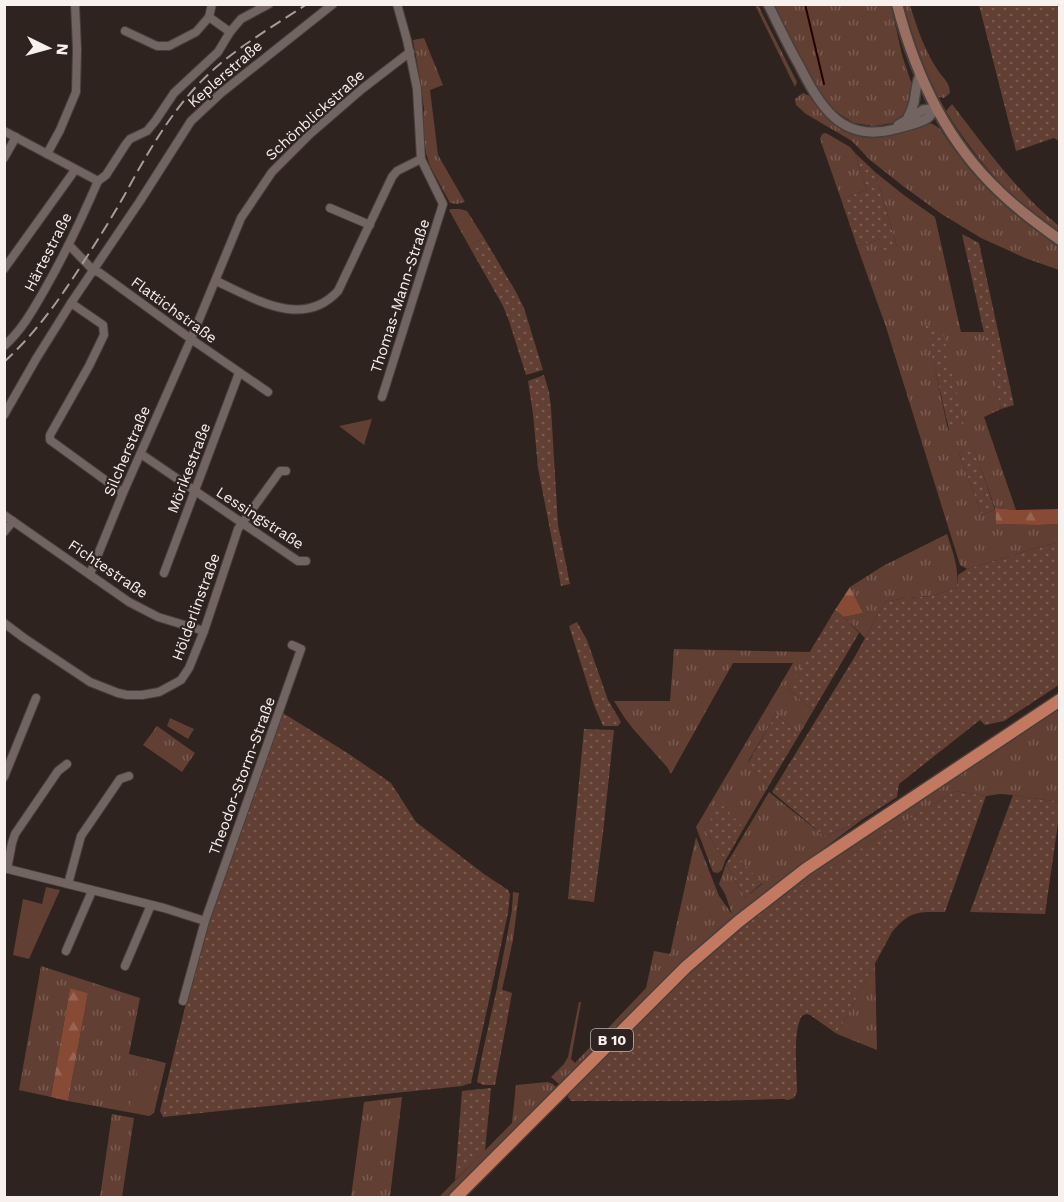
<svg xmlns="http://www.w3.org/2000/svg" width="1064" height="1202" font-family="'Work Sans',sans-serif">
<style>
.grass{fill:url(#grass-tufts);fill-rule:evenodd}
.forest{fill:url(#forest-firs)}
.park{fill:#623f33}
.garden{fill:url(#garden-dots)}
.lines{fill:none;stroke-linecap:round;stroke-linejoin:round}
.stream{stroke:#250000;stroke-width:2}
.minor-casing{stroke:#483e3b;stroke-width:10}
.tertiary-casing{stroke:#483e3b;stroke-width:12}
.secondary-casing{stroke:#483e3b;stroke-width:14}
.primary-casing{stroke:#483e3b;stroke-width:15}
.minor{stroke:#726460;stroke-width:8}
.tertiary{stroke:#726460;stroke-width:9}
.secondary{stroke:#9a6e60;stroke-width:10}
.primary{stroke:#c2795f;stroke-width:12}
.rail{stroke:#a69d99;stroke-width:2;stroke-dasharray:12 6;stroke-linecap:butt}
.labels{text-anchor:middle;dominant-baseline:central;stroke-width:4.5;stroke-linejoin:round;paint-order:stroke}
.shield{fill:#2e231f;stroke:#bbb2af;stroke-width:1.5}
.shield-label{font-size:14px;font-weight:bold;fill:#f8f0ed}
.street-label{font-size:15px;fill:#f8f0ed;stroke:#2e231f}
</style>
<defs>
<pattern id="grass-tufts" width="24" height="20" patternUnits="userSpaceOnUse" patternTransform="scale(1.5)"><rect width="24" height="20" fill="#623f33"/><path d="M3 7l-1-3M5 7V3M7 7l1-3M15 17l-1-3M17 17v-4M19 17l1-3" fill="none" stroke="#795b51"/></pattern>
<pattern id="forest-firs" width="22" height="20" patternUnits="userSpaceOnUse" patternTransform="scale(1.5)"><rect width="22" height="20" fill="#874b35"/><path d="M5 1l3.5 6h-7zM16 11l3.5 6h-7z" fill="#996553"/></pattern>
<pattern id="garden-dots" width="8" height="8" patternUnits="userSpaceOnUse" patternTransform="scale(1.5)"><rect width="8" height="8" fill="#623f33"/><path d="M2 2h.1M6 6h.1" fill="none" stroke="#795b51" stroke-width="1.8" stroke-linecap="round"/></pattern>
</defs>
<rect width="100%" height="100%" fill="#2e231f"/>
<g class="grass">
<path d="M 755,5 L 758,5 L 797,82 L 795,87 Z"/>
<path d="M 773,5 L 891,5 L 902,55 L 913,88 L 913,100 L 906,113 L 900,119 L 893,123 L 874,126 L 854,123 L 830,108 L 813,84 Z"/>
<path d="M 902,5 L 910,5 C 917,28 925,52 939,72 C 944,79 950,83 950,93 L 944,98 L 938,97 C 922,68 910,36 902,5 Z"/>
<path d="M 424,38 L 443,85 L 430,90 L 438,155 L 465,202 L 457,204 L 450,203 L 430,166 L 426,153 L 422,129 L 424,109 L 419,74 L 413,40 Z"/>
<path d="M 803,93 C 814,96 820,111 829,119 C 839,128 854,134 868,136 C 882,138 896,134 909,129 C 915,127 921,123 927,123 C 933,123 936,126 940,129 C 972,179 1011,212 1059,245 L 1059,270 L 1025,258 L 981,238 L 940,213 L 903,186 L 870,160 L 852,141 L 806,114 L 796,105 L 795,99 Z"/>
<path d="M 952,104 C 985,147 1017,192 1059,226 L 1059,234 C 1012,201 976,160 946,111 Z"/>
<path d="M 826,133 L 850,147 L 855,153 L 867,190 L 841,199 L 820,139 L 822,134 Z"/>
<path d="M 875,172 L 905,196 L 935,217 L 961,332 L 985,332 L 1001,409 L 984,417 L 1016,510 L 995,508 L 974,449 L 959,453 L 982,515 L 995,510 L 996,524 L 1039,525 L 1059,524 L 1059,542 L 1026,551 L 967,569 L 960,565 L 886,327 L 857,246 L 880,239 L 897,247 ZM 926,325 L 964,424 L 949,430 L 948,430 Z"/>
<path d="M 451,209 L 460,209 L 467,211 L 484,238 L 469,246 L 449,210 Z"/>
<path d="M 947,534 C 953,552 959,568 957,587 L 933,596 L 905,598 L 885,602 L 865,638 L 844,617 L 863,613 L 850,587 L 883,566 Z"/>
<path d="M 674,649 L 811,652 L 788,688 L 813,711 L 799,735 L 776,714 L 748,762 L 768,787 L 744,828 L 721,805 L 704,829 L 725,861 L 722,870 L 718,873 L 713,872 L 696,827 L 793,663 L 733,663 L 671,774 L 667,767 L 634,730 L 624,717 L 614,701 L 670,701 Z"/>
<path d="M 1059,705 L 1059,802 L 1013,795 L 1000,794 L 986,796 L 955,791 L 787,894 L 784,892 L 785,890 Z"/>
<path d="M 157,726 L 195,753 L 182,772 L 143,745 Z"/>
<path d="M 769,792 L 825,837 L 863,819 L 772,887 L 734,917 L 622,1023 L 560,1085 L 551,1077 L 564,1064 L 568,1057 L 579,1002 L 581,1002 L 571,1059 L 575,1063 L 646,988 L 654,951 L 670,954 L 696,837 L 719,896 L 732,914 L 725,894 L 719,884 L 726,864 L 745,898 L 762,884 L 733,853 Z"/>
<path d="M 513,892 L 519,893 L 513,940 L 502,990 L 497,988 L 512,910 Z"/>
<path d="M 875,963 L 877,1050 L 837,1034 Z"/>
<path d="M 41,966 L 140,998 L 129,1054 L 166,1063 L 154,1113 L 149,1116 L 68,1101 L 88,993 L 70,988 L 51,1097 L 19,1090 Z"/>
<path d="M 548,1082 L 553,1084 L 557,1088 L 447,1197 L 438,1198 L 512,1123 L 516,1085 Z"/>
<path d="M 402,1097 L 390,1197 L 351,1197 L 364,1102 Z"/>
<path d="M 112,1114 L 134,1118 L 122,1197 L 100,1197 Z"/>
</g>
<g class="forest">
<path d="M 995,508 L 1016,510 L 1059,509 L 1059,524 L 1039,525 L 996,524 Z"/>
<path d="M 850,587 L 863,613 L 844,617 L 835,610 Z"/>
<path d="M 70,988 L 88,993 L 68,1101 L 51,1097 Z"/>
</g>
<g class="park">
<path d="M 372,419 L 364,445 L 339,426 Z"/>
<path d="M 170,718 L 194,729 L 188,739 L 167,726 Z"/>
<path d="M 46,887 L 60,890 L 29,959 L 13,955 L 23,899 L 42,904 Z"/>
<path d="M 140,1060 L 160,1065 L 149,1109 L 130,1105 Z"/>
</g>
<g class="garden">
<path d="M 979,5 L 1059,5 L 1059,141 L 1054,138 L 1016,151 Z"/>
<path d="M 855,153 L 875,172 L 897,247 L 884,251 L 880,239 L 857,246 L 841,199 L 867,190 Z"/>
<path d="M 962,234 L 979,243 L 1014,405 L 1001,409 Z"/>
<path d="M 484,238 L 516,292 L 524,308 L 543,370 L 526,375 L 509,321 L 503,306 L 469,246 Z"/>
<path d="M 925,325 L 942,329 L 964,425 L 949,430 Z"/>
<path d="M 544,375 L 549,392 L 551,408 L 558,525 L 570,584 L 561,586 L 538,468 L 533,414 L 528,381 Z"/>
<path d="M 974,448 L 995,510 L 982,515 L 959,453 Z"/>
<path d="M 1059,542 L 1059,685 L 1004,721 L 985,725 L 980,720 L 899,784 L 897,797 L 863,819 L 825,837 L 772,792 L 854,658 L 885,602 L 905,598 L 933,596 L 957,587 L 958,575 L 967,569 L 1026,551 Z"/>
<path d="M 835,610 L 844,617 L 859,633 L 813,711 L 788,688 Z"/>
<path d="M 577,622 L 587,640 L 608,700 L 621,722 L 618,726 L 603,726 L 594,705 L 569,626 Z"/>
<path d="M 283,713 L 349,754 L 391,783 L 416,822 L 484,874 L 508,890 L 510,894 L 508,913 L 471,1083 L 462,1086 L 163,1117 L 160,1111 L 186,1003 L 208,925 L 208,920 Z"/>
<path d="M 776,714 L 799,735 L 768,787 L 748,763 Z"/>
<path d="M 584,729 L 614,730 L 603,833 L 594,902 L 568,899 Z"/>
<path d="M 955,791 L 986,796 L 945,912 C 917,912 911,910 892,932 L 837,1034 L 810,1015 L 806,1014 C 802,1016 801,1016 800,1020 C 793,1037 797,1073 797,1092 L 794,1098 L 788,1100 L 783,1099 L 714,1101 L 571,1101 L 568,1097 L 570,1089 L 696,964 L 775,897 L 780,898 Z"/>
<path d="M 1013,795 L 1059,802 L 1059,816 L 1045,914 L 970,912 Z"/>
<path d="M 721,804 L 744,828 L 725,861 L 704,829 Z"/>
<path d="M 733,853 L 762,883 L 745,898 L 726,864 Z"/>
<path d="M 497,988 L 512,993 L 495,1085 L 483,1085 L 477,1082 L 482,1055 Z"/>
<path d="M 491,1088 L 485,1151 L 455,1180 L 462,1091 Z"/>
</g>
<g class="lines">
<path class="stream" d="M 805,4 L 824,84"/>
<defs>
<g id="minor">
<path d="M 212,4 L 209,17 L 230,32"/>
<path d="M 125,31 L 157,46 L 169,46 L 196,32 L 209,17"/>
<path d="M 4,131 L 98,181"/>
<path d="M 47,154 L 60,130 L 76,92 L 77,49 L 75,4"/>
<path d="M 4,158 L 16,137"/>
<path d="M 330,208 L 370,225"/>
<path d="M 69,245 L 93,270 L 100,273 L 191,339 L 268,392"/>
<path d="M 4,269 L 75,170"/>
<path d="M 216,281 C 254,298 302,330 338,291 L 392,177 L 397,171 L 421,159"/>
<path d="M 71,303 L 103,325 L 104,335 L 89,366 L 50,435 L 50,440 L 123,493"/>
<path d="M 4,346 C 22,330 33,310 45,289 C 65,254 82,218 98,181 L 106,175 L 126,144 L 130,139 L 147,131 L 156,120 L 174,93 L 218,52 L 230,32 L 241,19 L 269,4"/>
<path d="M 382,397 L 443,204 L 421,159 L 417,89 L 407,40 L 397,4"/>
<path d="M 4,415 L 36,359 L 71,303 L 140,201 L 191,121 L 221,93 L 333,4"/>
<path d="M 141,454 L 298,561 L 306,561"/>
<path d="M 4,515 L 129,602 L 158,617 L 204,631"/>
<path d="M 4,532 L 13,521"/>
<path d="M 164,573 L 239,373"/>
<path d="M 90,574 L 123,493 L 191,339 L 241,218 L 272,172 L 310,134 L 362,89 L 410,52"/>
<path d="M 4,623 L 24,638 L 90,682 L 118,693 L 127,695 L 142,695 L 159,692 L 172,685 L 181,680 L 189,668 L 204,631 L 238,529 L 280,471 L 286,471"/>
<path d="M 4,777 L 36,698"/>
<path d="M 4,868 L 164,908 L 205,921"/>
<path d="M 7,869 L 12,843 L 15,834 L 58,771 L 67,764"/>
<path d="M 68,884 L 81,836 L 120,779 L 129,776"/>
<path d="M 66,951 L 92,891"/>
<path d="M 125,966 L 151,905"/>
<path d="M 183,1001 L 205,921 L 301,649 L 292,645"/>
</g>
<g id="tertiary">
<path d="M 768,4 C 778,24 787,44 798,63 C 819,104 840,144 895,129 C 905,126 918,124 926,119 C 930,117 933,112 936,108"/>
<path d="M 908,117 C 918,101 913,90 920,75"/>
<path d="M 898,125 L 923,110 L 936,108"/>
</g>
<path id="secondary" d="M 897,4 C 915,74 946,141 999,191 C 1017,209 1039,225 1060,240"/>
<path id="primary" d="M 455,1198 L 686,967 L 738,922 L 806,869 L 1060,700"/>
</defs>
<use href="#minor" class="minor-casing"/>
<use href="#tertiary" class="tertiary-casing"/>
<use href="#secondary" class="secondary-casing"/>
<use href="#primary" class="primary-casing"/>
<use href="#minor" class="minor"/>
<use href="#tertiary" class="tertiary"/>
<use href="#secondary" class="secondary"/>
<use href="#primary" class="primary"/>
<path class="rail" d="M 4,362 C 38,331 61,297 86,258 C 99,238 112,217 124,196 C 144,159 166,120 194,89 C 226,53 268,30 307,4"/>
</g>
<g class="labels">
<rect class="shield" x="591" y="1029" width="42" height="22" rx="4.5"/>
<g class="shield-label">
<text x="612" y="1040">B 10</text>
</g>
<g class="street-label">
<text transform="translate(225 74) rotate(-41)">Keplerstraße</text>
<text transform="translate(315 115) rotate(-42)">Schönblickstraße</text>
<text transform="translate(48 252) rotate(-63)">Härtestraße</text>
<text transform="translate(400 296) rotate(-72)">Thomas-Mann-Straße</text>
<text transform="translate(174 310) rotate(36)">Flattichstraße</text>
<text transform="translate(127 451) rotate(-67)">Silcherstraße</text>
<text transform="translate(189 468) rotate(-69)">Mörikestraße</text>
<text transform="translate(260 518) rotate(33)">Lessingstraße</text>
<text transform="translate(108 569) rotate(34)">Fichtestraße</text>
<text transform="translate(196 607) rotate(-70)">Hölderlinstraße</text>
<text transform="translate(242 776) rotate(-70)">Theodor-Storm-Straße</text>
</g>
</g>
<rect width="1064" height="1202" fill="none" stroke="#f8f0ed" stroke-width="12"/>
<g transform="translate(48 48) rotate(95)" stroke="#2e231f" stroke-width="4.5" paint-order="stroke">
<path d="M0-4.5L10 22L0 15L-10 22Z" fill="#f8f0ed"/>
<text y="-9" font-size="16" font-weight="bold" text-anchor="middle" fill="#f8f0ed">N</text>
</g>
</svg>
